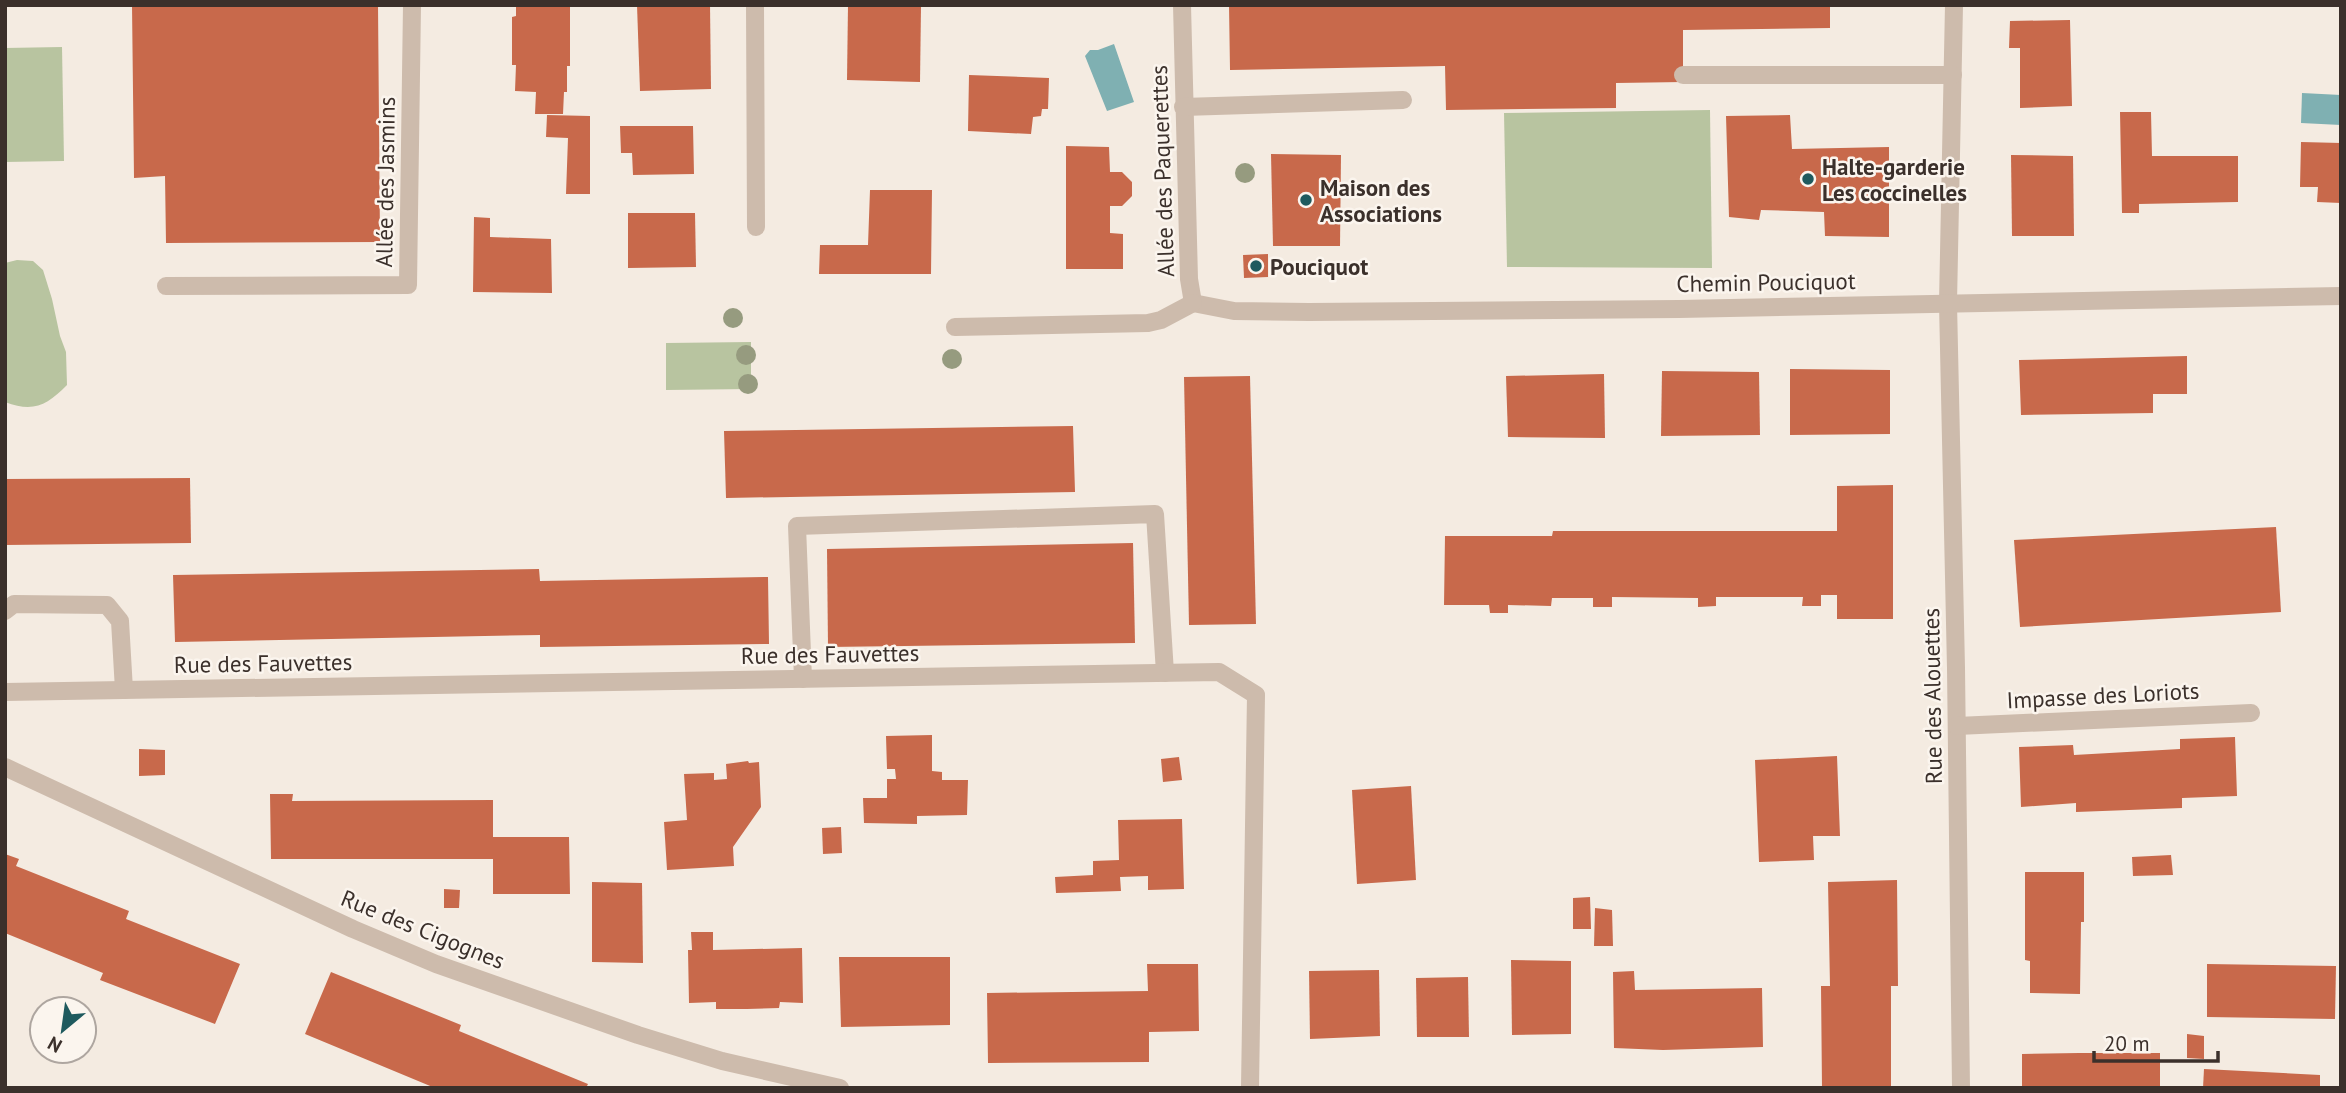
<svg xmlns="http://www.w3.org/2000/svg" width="2346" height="1093" font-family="'PT Sans',sans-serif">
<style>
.green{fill:#b8c4a0}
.water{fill:#7fb0b2}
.building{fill:#c8694b}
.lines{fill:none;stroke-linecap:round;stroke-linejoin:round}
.minor{stroke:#cdbbac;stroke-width:18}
.tree{fill:#969b7f}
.poi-dot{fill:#1f5a5e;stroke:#fbf5ee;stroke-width:2.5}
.labels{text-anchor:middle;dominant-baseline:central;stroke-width:5;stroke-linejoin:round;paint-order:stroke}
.poi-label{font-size:23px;font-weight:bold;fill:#3b302b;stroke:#fbf5ee;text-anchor:start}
.street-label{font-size:23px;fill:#3b302b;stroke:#fbf5ee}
</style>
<rect width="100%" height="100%" fill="#f4ebe1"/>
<g class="green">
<path d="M 62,47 L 64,161 L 5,162 L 5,48 Z"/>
<path d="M 1710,110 L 1712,268 L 1507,267 L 1504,113 Z"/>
<path d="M 17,260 L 33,261 L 43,270 L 52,299 L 60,336 L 66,352 L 67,385 C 47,405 34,413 5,402 L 5,263 Z"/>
<path d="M 751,342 L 751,389 L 666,390 L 666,343 Z"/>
</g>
<g class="water">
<path d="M 1114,44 L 1134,102 L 1107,111 L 1085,56 L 1090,50 L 1098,50 Z"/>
<path d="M 2302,93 L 2341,95 L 2341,125 L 2301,123 Z"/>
</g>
<g class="building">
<path d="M 132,5 L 378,5 L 380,242 L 166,243 L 165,176 L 134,178 Z"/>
<path d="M 516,5 L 570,5 L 570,66 L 567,66 L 567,92 L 564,92 L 563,114 L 535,114 L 536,92 L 515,91 L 516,65 L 512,65 L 512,17 L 516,16 Z"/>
<path d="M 637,5 L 710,5 L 711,89 L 640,91 Z"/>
<path d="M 848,5 L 921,6 L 920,82 L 847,80 Z"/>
<path d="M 1229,5 L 1830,5 L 1830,28 L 1683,30 L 1683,82 L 1616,83 L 1616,108 L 1446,110 L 1445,66 L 1230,70 Z"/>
<path d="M 2070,20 L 2072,106 L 2020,108 L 2020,48 L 2009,48 L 2010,21 Z"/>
<path d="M 969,75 L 1049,78 L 1048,109 L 1042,109 L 1041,116 L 1033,117 L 1031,134 L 968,131 Z"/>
<path d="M 2120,112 L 2151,112 L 2152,156 L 2238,156 L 2238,202 L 2139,204 L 2139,213 L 2122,213 Z"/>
<path d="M 547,115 L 590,116 L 590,194 L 566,194 L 568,138 L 546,137 Z"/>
<path d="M 1790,115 L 1792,149 L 1889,147 L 1889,237 L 1825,236 L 1824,212 L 1761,210 L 1759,220 L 1729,217 L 1726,116 Z"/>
<path d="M 620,126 L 693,126 L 694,174 L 633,175 L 632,153 L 621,153 Z"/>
<path d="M 2301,142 L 2341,143 L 2341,203 L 2317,202 L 2318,187 L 2300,187 Z"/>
<path d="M 1066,146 L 1109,147 L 1110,172 L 1122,172 L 1132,182 L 1132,196 L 1122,206 L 1110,206 L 1110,233 L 1123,234 L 1123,269 L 1066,269 Z"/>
<path d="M 1271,154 L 1341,155 L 1340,246 L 1273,246 Z"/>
<path d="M 2011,155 L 2073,156 L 2074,236 L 2012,236 Z"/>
<path d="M 870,190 L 932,190 L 931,274 L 819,274 L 820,245 L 868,245 Z"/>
<path d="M 628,213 L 695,213 L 696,267 L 628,268 Z"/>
<path d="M 474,217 L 490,218 L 490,237 L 551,239 L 552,293 L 473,292 Z"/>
<path d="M 1268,254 L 1268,277 L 1244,278 L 1243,255 Z"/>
<path d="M 2187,356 L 2187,394 L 2153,394 L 2153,413 L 2021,415 L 2019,360 Z"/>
<path d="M 1790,369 L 1890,370 L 1890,434 L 1790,435 Z"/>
<path d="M 1662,371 L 1759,372 L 1760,435 L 1661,436 Z"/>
<path d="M 1604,374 L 1605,438 L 1508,437 L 1506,376 Z"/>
<path d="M 1250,376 L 1256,624 L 1189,625 L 1184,377 Z"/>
<path d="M 1073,426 L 1075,492 L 726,498 L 724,431 Z"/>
<path d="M 190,478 L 191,543 L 5,545 L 5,479 Z"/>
<path d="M 1893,485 L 1893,619 L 1837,619 L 1837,595 L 1821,595 L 1821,606 L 1802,606 L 1803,597 L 1716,597 L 1716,606 L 1698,607 L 1698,598 L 1612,597 L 1612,607 L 1593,607 L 1593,598 L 1552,598 L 1551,606 L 1508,605 L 1508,613 L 1490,613 L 1489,605 L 1444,605 L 1445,536 L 1552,536 L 1553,531 L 1837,531 L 1837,486 Z"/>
<path d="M 2276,527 L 2281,612 L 2020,627 L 2014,540 Z"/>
<path d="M 1133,543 L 1135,643 L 828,647 L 827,549 Z"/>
<path d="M 539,569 L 540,581 L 768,577 L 769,644 L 540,647 L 540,635 L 175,642 L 173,575 Z"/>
<path d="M 932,735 L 932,771 L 942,772 L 942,780 L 968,780 L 967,815 L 917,816 L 917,824 L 864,823 L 863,798 L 887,798 L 887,779 L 896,779 L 895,769 L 887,769 L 886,736 Z"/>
<path d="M 2235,737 L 2237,796 L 2182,798 L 2182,808 L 2076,812 L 2076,803 L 2021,807 L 2019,747 L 2073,745 L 2074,755 L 2180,749 L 2180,739 Z"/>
<path d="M 139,749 L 165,750 L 165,775 L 139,776 Z"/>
<path d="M 1837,756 L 1840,836 L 1813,836 L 1814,860 L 1759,862 L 1755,760 Z"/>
<path d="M 1179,757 L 1182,780 L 1163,782 L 1161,759 Z"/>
<path d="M 748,761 L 749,763 L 759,762 L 761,807 L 733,847 L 734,866 L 667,870 L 664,822 L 687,820 L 684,774 L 714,773 L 714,780 L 727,779 L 726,764 Z"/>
<path d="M 1411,786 L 1416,880 L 1357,884 L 1352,790 Z"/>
<path d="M 270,794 L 293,794 L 292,801 L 493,800 L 493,837 L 569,837 L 570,894 L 493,894 L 493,859 L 271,859 Z"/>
<path d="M 1182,819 L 1184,889 L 1148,890 L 1148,876 L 1120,877 L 1121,891 L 1056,893 L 1055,877 L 1093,875 L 1093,861 L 1119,860 L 1118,820 Z"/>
<path d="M 841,827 L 842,853 L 823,854 L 822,828 Z"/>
<path d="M 5,854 L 19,859 L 16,866 L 129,911 L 126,919 L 240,964 L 215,1024 L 100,980 L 103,973 L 5,933 Z"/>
<path d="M 2171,855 L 2173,875 L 2133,876 L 2132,857 Z"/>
<path d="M 2025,872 L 2084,872 L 2084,922 L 2081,922 L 2080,994 L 2030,993 L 2030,961 L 2025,960 Z"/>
<path d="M 1897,880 L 1898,986 L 1891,986 L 1891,1088 L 1822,1088 L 1821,986 L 1830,986 L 1828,882 Z"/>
<path d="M 592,882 L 642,883 L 643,963 L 592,962 Z"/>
<path d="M 444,889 L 460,890 L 459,908 L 444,908 Z"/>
<path d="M 1590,897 L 1591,929 L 1573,929 L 1573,898 Z"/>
<path d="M 1595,908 L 1612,910 L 1613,946 L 1594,946 Z"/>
<path d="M 691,932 L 713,932 L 713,950 L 802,948 L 803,1003 L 780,1002 L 779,1008 L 747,1009 L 716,1009 L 716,1002 L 689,1003 L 688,950 L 692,950 Z"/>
<path d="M 839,957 L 950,957 L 950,1025 L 841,1027 Z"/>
<path d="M 1511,960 L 1571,961 L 1571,1034 L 1512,1035 Z"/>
<path d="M 1147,964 L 1198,964 L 1199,1031 L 1149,1032 L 1149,1062 L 988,1063 L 987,993 L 1148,991 Z"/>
<path d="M 2207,964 L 2336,966 L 2335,1019 L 2207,1017 Z"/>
<path d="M 1379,970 L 1380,1036 L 1310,1039 L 1309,971 Z"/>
<path d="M 1634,971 L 1635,990 L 1762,988 L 1763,1047 L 1663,1050 L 1614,1048 L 1613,972 Z"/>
<path d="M 331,972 L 461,1025 L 459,1031 L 588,1084 L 586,1088 L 435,1088 L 305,1034 Z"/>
<path d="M 1468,977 L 1469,1037 L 1417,1037 L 1416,978 Z"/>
<path d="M 2187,1034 L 2204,1036 L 2204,1059 L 2187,1058 Z"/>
<path d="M 2079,1053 L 2160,1053 L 2160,1088 L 2022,1088 L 2022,1054 Z"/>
<path d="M 2204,1069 L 2320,1075 L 2320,1088 L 2203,1088 Z"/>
</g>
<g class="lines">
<g class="minor">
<path d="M 755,5 L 756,227"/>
<path d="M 1182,5 L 1189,279 L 1193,303"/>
<path d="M 1954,5 L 1948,303 L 1956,668 L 1961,1088"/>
<path d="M 1683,75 L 1953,75"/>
<path d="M 1183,107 L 1403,100"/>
<path d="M 166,286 L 408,285 L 412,5"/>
<path d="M 1193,303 L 1234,311 L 1309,312 L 1679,309 L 2341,296"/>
<path d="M 955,327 L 1148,323 L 1161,320 L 1193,303"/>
<path d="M 5,611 L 14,604 L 107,605 L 120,621 L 124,690"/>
<path d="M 803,679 L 797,526 L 1155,514 L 1165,673"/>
<path d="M 5,692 L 1219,672 L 1256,695 L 1250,1088"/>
<path d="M 1957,726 L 2251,713"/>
<path d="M 5,767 L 353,929 L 436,964 L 638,1035 L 722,1061 L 840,1088"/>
</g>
</g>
<g class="tree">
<circle cx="1245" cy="173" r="10"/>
<circle cx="733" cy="318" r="10"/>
<circle cx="746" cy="355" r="10"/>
<circle cx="952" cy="359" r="10"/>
<circle cx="748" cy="384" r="10"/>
</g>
<g class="poi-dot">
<circle cx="1808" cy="179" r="7"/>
<circle cx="1306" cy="200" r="7"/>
<circle cx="1256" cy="266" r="7"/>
</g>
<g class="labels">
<g class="poi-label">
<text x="1822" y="166">Halte-garderie<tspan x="1822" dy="26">Les coccinelles</tspan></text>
<text x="1320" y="187">Maison des<tspan x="1320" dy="26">Associations</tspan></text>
<text x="1270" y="266">Pouciquot</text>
</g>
<g class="street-label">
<text transform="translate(1162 171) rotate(-92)">Allée des Paquerettes</text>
<text transform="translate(385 182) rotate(-89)">Allée des Jasmins</text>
<text transform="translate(1766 282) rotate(-1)">Chemin Pouciquot</text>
<text transform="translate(830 654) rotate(-1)">Rue des Fauvettes</text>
<text transform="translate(263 663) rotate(-1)">Rue des Fauvettes</text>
<text transform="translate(2103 695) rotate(-3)">Impasse des Loriots</text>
<text transform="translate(1932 696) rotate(-91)">Rue des Alouettes</text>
<text transform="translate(423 929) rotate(22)">Rue des Cigognes</text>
</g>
</g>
<rect width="2346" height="1093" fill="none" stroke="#3b302b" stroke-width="14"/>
<g transform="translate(63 1030) rotate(209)"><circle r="33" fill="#fbf5ee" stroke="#aea6a0" stroke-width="2"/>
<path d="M0-5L12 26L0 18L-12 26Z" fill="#1f5a5e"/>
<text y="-10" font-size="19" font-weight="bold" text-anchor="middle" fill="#3b302b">N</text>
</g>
<path d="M2094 1051v10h124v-10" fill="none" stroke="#3b302b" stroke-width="3.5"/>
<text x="2104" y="1051" font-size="21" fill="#3b302b" stroke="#fbf5ee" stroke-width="5" paint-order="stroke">20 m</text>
</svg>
